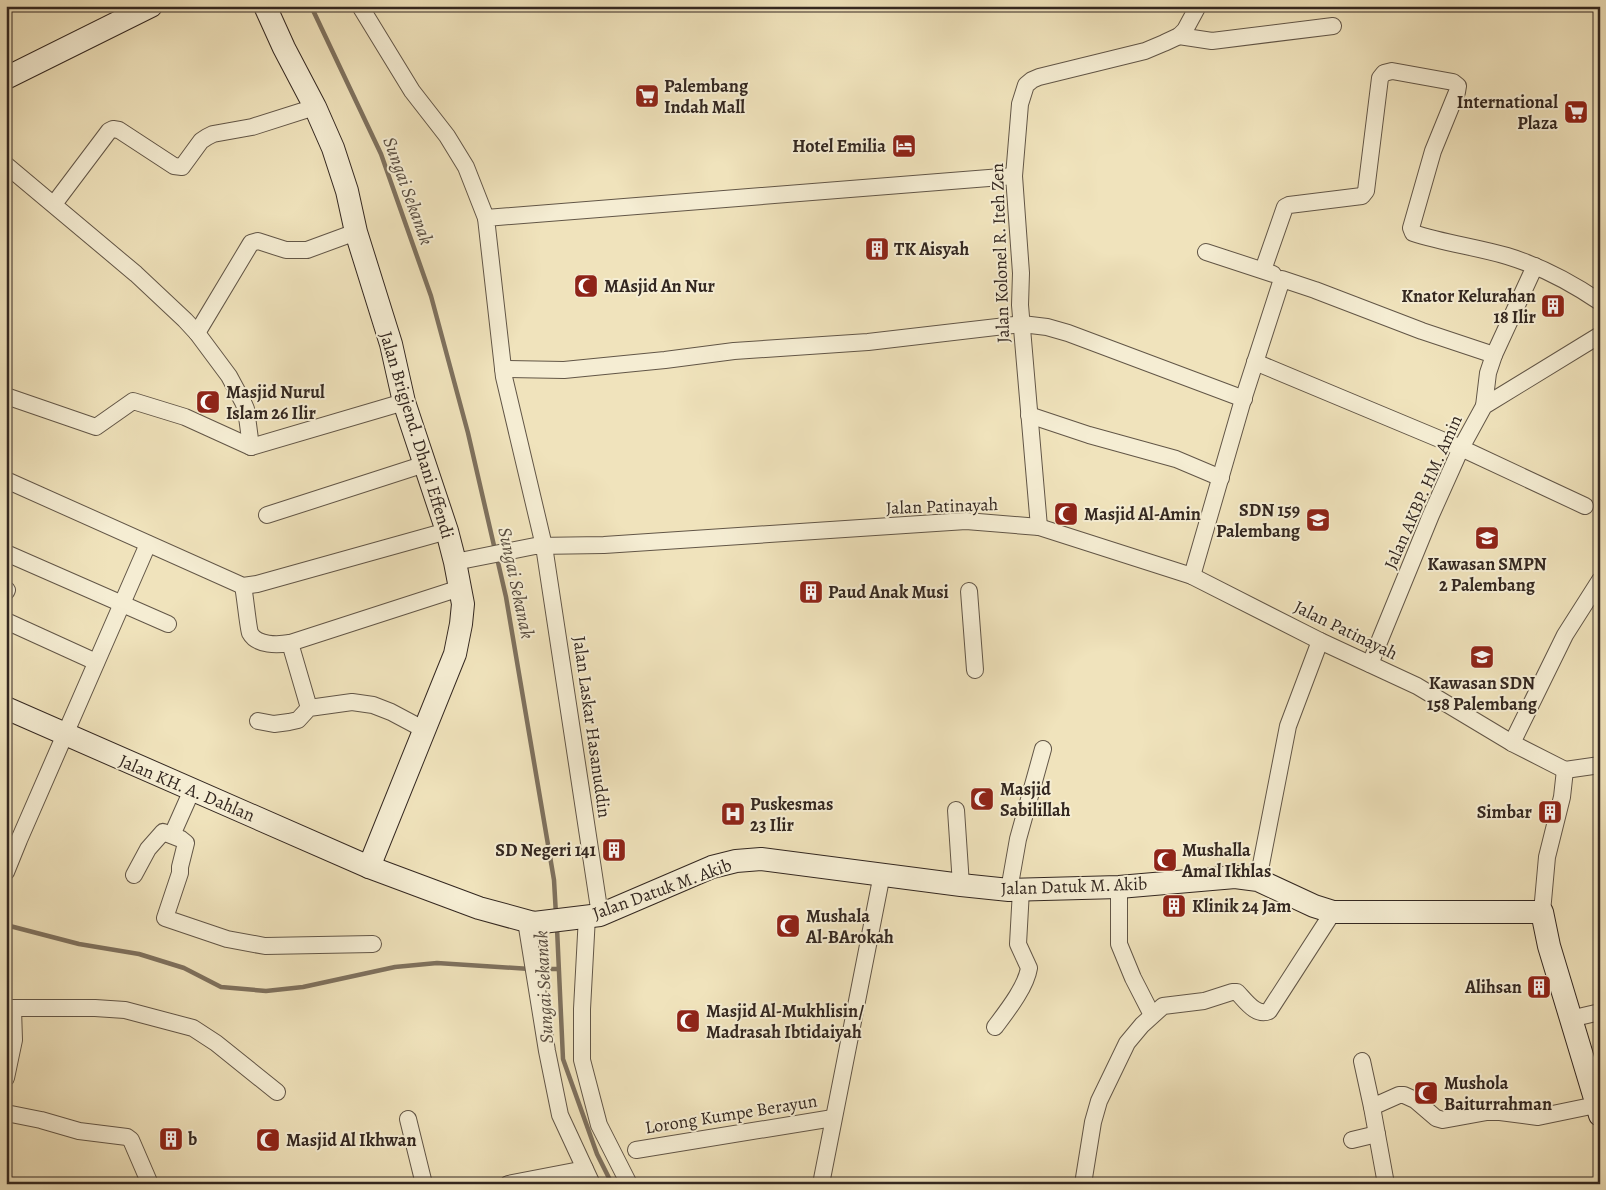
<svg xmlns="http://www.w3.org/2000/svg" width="1606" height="1190" font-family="Alegreya,serif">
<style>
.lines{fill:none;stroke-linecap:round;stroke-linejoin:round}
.stream{stroke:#7e715e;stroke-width:4.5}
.street-casing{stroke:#625647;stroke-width:18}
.secondary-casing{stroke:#332720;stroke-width:24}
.street{stroke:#f5edd3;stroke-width:16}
.secondary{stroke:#f5edd3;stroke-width:22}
.labels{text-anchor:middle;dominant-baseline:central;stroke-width:4;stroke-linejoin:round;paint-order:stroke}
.poi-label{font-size:18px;font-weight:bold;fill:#332720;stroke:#f5edd3;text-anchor:start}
.street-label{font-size:18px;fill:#332720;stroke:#f5edd3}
.water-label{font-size:19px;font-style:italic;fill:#584c3f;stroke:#f5edd3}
</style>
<rect width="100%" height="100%" fill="#f0e3bc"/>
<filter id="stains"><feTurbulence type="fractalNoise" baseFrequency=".004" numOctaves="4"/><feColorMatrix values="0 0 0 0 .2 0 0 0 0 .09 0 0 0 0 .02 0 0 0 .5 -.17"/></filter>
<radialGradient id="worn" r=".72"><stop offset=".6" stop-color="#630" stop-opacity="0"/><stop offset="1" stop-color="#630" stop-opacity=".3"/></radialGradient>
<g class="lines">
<g class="stream">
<path d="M 311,6 L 381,154 L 431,296 L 468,433 L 495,550"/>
<path d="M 497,558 L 506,597 L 554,880 L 556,915"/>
<path d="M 6,925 L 79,944 L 139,954 L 184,968 L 221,987 L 266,991 L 303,987 L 395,967 L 437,963 L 530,969"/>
<path d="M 557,928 L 563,1059 L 597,1154 L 612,1184"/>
<path d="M 537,969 L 558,969"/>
</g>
<defs>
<g id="street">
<path d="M 360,6 L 412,91 L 447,136 L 466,167 L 486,218"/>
<path d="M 1179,36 L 1212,41 L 1333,26"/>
<path d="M 6,165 L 136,274 L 185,320 L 197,333 L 229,376 L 243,402 L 246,409 L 251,447"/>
<path d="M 54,204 L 109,131 L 113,129 L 119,130 L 174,166 L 182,167 L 201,141 L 207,137 L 213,134 L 252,127 L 315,107"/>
<path d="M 1206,252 L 1273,274"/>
<path d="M 1263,270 L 1285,207 L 1289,205 L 1362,196 L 1366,191 L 1380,78 L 1384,73 L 1392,71 L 1453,82 L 1458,86 L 1457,92 L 1433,151 L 1411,228 L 1413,233 C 1444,243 1476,247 1507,256 C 1540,266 1572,283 1600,302"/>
<path d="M 197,333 L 251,243 L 258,241 L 286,250 L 307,250 L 356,232"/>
<path d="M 1494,355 L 1535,266"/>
<path d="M 1255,362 L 1461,448 L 1585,506"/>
<path d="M 503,369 L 564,370 L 665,360 L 734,351 L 868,342 L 1022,324 L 1047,327 L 1068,333 L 1244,399"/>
<path d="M 6,396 L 96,427 L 133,401 L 185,417 L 251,447 L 404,402"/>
<path d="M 1029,415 L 1089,435 L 1176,459 L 1221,478"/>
<path d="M 6,480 L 243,586 L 257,584 L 447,531"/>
<path d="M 267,515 L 425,464"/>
<path d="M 1039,527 L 1020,305 L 1021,273 L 1014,176 L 1020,104 L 1026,85 L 1032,80 L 1039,77 L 1145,51 L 1164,43 L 1179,36 L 1185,30 L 1198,6"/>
<path d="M 6,553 L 168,624"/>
<path d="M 455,562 L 535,546 L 604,545 L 966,521 L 1039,527 L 1192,576 L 1320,641 L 1417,686 L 1512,743 L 1565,770"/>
<path d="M 1192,576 L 1242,403 L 1282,279 L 1315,290 L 1422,331 L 1494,355 L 1488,373 L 1484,406"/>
<path d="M 243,586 C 245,595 248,627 250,633 C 257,646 278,645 290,643"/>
<path d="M 969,591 L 975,670"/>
<path d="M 6,592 L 7,590"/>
<path d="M 6,621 L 96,662"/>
<path d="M 1370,664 L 1431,515 L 1461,448 L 1484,406 L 1600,335"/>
<path d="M 309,708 L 290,643 L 460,588"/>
<path d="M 258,721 L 274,724 L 289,722 L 298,720 L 309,708 L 352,702 L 373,705 L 391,712 L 423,729"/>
<path d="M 1512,743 L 1565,635 L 1600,580"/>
<path d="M 1565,770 L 1600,765"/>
<path d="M 956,810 L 961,885"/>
<path d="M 172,835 L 192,790"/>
<path d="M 6,872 L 19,840 L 148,544"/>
<path d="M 134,875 L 148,849 L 163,832 L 181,839 L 186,843 L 180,867 L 180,873 L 165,918 L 227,939 L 265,946 L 373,944"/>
<path d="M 1258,880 L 1288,726 L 1320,641"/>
<path d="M 1119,887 L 1119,944 L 1133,978 L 1152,1015"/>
<path d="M 1009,890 L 1018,839 L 1043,749"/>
<path d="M 1542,912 L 1547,857 L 1562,797 L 1565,770"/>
<path d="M 600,915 L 544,546 L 504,377 L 486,218 L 1014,176"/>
<path d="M 587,916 L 582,1009 L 582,1060 L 599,1125 L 629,1184"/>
<path d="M 526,921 L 547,1051 L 560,1115 L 592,1184"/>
<path d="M 6,1008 L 95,1008 L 125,1010 L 193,1028 L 216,1043 L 277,1092"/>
<path d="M 1570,1019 L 1600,1012"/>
<path d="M 995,1027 C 1007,1011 1026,987 1029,968 L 1018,944 L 1021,890"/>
<path d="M 1362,1061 L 1372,1107 L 1399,1095 L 1404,1095 L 1415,1100 L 1436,1118 L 1443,1120 L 1487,1112 L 1500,1112 L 1538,1117 L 1596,1105"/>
<path d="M 6,1078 L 14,1040 L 13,1009"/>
<path d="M 1372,1107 L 1386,1184"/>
<path d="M 6,1113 L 41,1120 L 79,1131 L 127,1137 L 131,1140 L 150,1184"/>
<path d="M 408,1119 L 424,1184"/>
<path d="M 1352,1140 L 1377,1134"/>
<path d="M 636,1150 L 833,1118"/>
<path d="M 508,1184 L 585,1169"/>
<path d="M 821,1184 L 882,874"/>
<path d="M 1083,1184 L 1093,1122 L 1099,1101 L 1127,1043 L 1142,1025 L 1163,1006 L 1204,1001 L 1232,992 L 1237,992 C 1245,1000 1256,1017 1269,1011 L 1333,912"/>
</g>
<g id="secondary">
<path d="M 265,6 L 284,48 L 315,107 L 333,148 L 347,191 L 356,232 L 391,344 L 404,402 L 447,531 L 455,562 L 463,604 L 461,624 L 455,654 L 369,867"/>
<path d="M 6,78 L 151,6"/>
<path d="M 6,708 L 369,867 L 479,908 L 534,923 L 600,915 L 712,867 L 736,861 L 761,859 L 961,885 L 1009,890 L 1119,887 L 1235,877 L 1258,880 L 1314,906 L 1333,912 L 1542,912 L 1549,946 L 1600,1115"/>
</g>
</defs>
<use href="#street" class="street-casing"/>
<use href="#secondary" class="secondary-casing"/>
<use href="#street" class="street"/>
<use href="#secondary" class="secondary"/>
</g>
<defs>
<symbol id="supermarket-square" viewBox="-11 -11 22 22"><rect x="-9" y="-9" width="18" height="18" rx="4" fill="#8f2418" stroke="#f5edd3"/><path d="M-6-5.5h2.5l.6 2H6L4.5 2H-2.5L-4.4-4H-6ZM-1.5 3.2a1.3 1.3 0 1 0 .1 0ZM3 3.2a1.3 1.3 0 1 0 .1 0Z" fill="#fff"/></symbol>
<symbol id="hotel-square" viewBox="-11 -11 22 22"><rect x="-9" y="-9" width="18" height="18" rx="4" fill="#8f2418" stroke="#f5edd3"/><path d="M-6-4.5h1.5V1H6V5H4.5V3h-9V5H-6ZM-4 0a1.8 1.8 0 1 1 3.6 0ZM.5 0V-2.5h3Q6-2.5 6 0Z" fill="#fff"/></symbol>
<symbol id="building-square" viewBox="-11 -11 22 22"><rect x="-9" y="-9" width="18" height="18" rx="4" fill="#8f2418" stroke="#f5edd3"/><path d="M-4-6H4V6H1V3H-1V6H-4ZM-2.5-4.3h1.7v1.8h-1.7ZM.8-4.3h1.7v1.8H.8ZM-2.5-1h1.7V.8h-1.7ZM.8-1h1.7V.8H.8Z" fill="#fff"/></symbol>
<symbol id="mosque-square" viewBox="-11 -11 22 22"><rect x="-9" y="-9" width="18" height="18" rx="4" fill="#8f2418" stroke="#f5edd3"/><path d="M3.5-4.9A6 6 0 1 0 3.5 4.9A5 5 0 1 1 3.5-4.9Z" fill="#fff"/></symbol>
<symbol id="school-square" viewBox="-11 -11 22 22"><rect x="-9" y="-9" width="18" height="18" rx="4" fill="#8f2418" stroke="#f5edd3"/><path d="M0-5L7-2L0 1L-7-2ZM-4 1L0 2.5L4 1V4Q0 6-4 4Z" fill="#fff"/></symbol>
<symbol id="hospital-square" viewBox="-11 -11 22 22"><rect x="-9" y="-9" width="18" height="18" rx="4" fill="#8f2418" stroke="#f5edd3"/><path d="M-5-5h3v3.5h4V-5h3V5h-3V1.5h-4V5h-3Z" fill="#fff"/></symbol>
</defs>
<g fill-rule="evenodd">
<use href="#supermarket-square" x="633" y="82" width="28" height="28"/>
<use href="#supermarket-square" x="1562" y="98" width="28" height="28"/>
<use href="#hotel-square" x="890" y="132" width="28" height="28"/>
<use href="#building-square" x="863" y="235" width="28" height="28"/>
<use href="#mosque-square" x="572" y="272" width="28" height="28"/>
<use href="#building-square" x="1539" y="292" width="28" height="28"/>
<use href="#mosque-square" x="194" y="388" width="28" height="28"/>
<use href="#mosque-square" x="1052" y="500" width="28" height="28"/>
<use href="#school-square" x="1304" y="506" width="28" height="28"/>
<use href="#school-square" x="1473" y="524" width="28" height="28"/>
<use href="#building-square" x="797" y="578" width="28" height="28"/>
<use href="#school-square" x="1468" y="643" width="28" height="28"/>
<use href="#mosque-square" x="968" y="785" width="28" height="28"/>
<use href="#building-square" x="1536" y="798" width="28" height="28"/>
<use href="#hospital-square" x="719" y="800" width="28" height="28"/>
<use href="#building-square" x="600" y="836" width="28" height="28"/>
<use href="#mosque-square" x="1151" y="846" width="28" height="28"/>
<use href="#building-square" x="1160" y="892" width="28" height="28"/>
<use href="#mosque-square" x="774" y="912" width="28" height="28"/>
<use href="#building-square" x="1525" y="973" width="28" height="28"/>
<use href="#mosque-square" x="674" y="1007" width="28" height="28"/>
<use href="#mosque-square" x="1412" y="1079" width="28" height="28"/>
<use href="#building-square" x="157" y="1125" width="28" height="28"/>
<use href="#mosque-square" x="254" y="1126" width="28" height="28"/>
</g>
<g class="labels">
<g class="poi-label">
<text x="664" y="86">Palembang<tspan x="664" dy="21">Indah Mall</tspan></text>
<text x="1558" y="102" text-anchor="end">International<tspan x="1558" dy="21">Plaza</tspan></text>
<text x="886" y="146" text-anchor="end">Hotel Emilia</text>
<text x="894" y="249">TK Aisyah</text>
<text x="604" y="286">MAsjid An Nur</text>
<text x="1536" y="296" text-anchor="end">Knator Kelurahan<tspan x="1536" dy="21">18 Ilir</tspan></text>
<text x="226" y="392">Masjid Nurul<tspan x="226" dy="21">Islam 26 Ilir</tspan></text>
<text x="1300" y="510" text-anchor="end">SDN 159<tspan x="1300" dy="21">Palembang</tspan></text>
<text x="1084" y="514">Masjid Al-Amin</text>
<text x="1487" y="564" text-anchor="middle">Kawasan SMPN<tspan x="1487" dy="21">2 Palembang</tspan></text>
<text x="828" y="592">Paud Anak Musi</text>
<text x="1482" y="683" text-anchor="middle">Kawasan SDN<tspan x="1482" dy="21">158 Palembang</tspan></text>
<text x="1000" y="789">Masjid<tspan x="1000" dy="21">Sabilillah</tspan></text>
<text x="750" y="804">Puskesmas<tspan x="750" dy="21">23 Ilir</tspan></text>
<text x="1532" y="812" text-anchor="end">Simbar</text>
<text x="596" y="850" text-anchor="end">SD Negeri 141</text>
<text x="1182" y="850">Mushalla<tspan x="1182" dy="21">Amal Ikhlas</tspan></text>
<text x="1192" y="906">Klinik 24 Jam</text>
<text x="806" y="916">Mushala<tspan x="806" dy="21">Al-BArokah</tspan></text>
<text x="1522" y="987" text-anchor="end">Alihsan</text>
<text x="706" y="1011">Masjid Al-Mukhlisin/<tspan x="706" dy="21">Madrasah Ibtidaiyah</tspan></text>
<text x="1444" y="1083">Mushola<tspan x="1444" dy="21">Baiturrahman</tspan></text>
<text x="188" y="1139">b</text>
<text x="286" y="1140">Masjid Al Ikhwan</text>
</g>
<g class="street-label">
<text transform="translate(1000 253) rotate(-92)">Jalan Kolonel R. Iteh Zen</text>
<text transform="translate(417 435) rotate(73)">Jalan Brigjend. Dhani Effendi</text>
<text transform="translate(1423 492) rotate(-66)">Jalan AKBP. HM. Amin</text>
<text transform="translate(942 506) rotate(-2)">Jalan Patinayah</text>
<text transform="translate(1346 630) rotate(26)">Jalan Patinayah</text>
<text transform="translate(592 727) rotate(82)">Jalan Laskar Hasanuddin</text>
<text transform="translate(187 788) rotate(23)">Jalan KH. A. Dahlan</text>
<text transform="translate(1074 886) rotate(-2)">Jalan Datuk M. Akib</text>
<text transform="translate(662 889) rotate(-20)">Jalan Datuk M. Akib</text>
<text transform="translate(731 1114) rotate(-9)">Lorong Kumpe Berayun</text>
</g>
<g class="water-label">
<text transform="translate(408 191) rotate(70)">Sungai Sekanak</text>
<text transform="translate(516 583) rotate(78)">Sungai Sekanak</text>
<text transform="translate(544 987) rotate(-93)">Sungai Sekanak</text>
</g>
</g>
<rect width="1606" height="1190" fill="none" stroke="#f0e3bc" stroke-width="25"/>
<rect x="8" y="8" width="1591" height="1175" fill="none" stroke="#332720" stroke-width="2.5"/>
<rect x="12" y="12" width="1581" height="1165" fill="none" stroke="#332720"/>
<rect width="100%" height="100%" filter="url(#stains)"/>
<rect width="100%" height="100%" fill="url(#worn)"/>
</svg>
